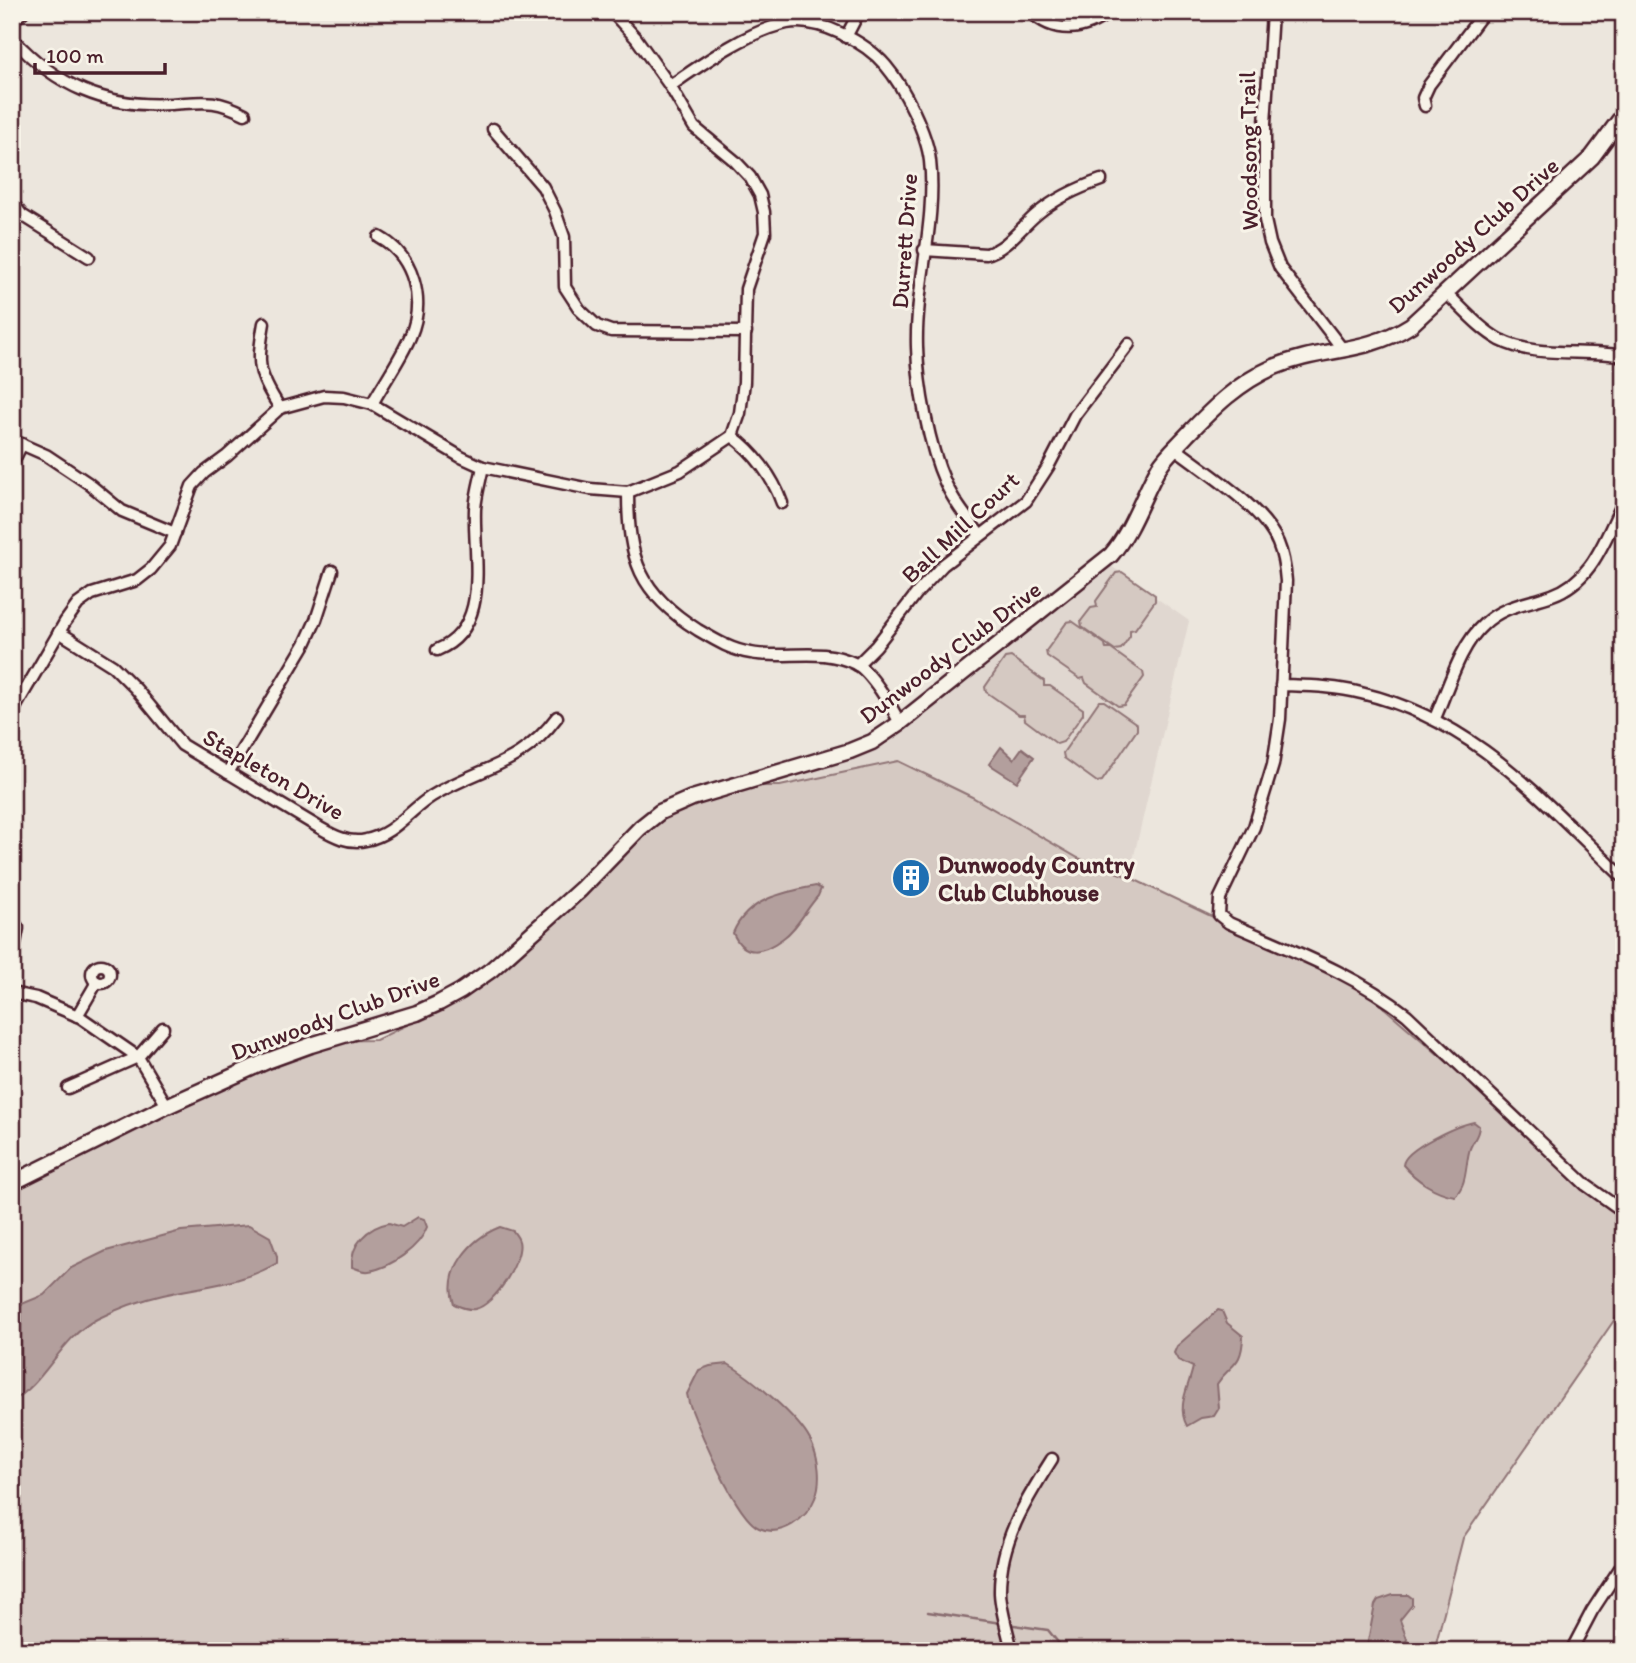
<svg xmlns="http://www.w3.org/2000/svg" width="1636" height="1663" font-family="Itim,sans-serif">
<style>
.built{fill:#e0d7d0}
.green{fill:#d5c9c2;stroke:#907476;stroke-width:2}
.water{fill:#b39f9d;stroke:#896c6f;stroke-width:2}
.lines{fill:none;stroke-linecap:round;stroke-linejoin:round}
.stream{stroke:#896c6f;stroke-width:2.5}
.street-casing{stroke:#4a1f2b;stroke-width:15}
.secondary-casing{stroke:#4a1f2b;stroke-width:19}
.street{stroke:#f7f3e8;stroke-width:10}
.secondary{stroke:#f7f3e8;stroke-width:14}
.labels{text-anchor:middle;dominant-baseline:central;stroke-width:6;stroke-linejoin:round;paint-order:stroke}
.street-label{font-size:24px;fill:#4a1f2b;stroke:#f7f3e8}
.poi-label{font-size:24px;font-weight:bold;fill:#4a1f2b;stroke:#f7f3e8;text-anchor:start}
</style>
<rect width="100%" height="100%" fill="#ece6dd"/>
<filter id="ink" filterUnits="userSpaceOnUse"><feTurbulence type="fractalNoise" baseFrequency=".0143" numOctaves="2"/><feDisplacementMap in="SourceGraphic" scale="14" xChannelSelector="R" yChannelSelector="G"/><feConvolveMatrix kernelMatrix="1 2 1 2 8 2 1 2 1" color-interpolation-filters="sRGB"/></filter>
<g filter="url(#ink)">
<path class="built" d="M 1111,566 L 1189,621 L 1129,877 L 1078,858 L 972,797 L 898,761 L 780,786 L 836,761 L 886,745 L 1015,633 Z"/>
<g class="green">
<path d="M 1122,572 L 1155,595 L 1155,601 L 1135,629 L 1130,630 L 1130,636 L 1121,649 L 1115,650 L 1082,627 L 1081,621 L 1091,608 L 1097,607 L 1096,601 L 1116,573 Z"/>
<path d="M 1072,621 L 1105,644 L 1106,649 L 1111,649 L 1143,672 L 1144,677 L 1124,705 L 1118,706 L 1086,683 L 1084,678 L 1080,679 L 1047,656 L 1046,651 L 1067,622 Z"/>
<path d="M 1011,657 L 1044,681 L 1044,686 L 1050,686 L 1083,709 L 1083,714 L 1063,742 L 1057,744 L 1025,720 L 1024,715 L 1019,715 L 986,692 L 985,687 L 1005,658 Z"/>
<path d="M 1099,701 L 1104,701 L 1137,724 L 1137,730 L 1102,781 L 1097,782 L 1064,758 L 1063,753 Z"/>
<path d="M 898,761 L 972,797 L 1078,858 L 1129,877 L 1360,987 L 1624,1215 L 1624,1306 L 1463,1538 L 1434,1651 L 1025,1651 L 1023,1648 L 878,1645 L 872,1651 L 12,1651 L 12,1184 L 315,1041 L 376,1040 L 442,1008 L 585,897 L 640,818 L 727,786 L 780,786 Z"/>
</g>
<g class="water">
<path d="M 1001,747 L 1014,759 L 1022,748 L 1034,757 L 1017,782 L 989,764 Z"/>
<path d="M 816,886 L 821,889 L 818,896 C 806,909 797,929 782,939 C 763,953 744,958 733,933 C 747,899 783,892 816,886 Z"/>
<path d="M 1474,1122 L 1479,1126 C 1479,1137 1471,1142 1469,1152 C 1465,1169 1467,1184 1455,1196 C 1435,1193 1416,1180 1403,1165 C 1404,1149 1458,1125 1474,1122 Z"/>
<path d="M 418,1217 L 424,1219 L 427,1227 C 420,1247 390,1268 369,1271 C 363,1272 358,1269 352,1267 C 350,1244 368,1227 389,1223 L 402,1227 Z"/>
<path d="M 249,1225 L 270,1237 L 277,1256 L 277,1263 C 242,1284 202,1286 163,1295 C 141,1300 117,1309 97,1319 C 59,1339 46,1383 12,1401 L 12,1308 L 44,1295 L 71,1268 L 106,1251 L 181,1231 Z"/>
<path d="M 500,1227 L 513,1231 C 515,1234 518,1237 519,1241 C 524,1259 494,1306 475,1309 C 467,1310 461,1307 454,1304 C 443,1270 470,1239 500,1227 Z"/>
<path d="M 1218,1310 L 1222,1311 L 1227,1323 L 1243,1336 C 1242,1368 1231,1362 1217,1384 L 1219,1408 L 1214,1416 L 1201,1418 L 1187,1426 C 1176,1406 1189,1387 1193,1367 L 1178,1360 L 1174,1353 L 1177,1346 Z"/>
<path d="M 728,1364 C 751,1377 798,1417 810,1440 C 819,1457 822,1481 815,1498 C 807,1519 781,1538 759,1528 C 736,1518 699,1429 689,1403 L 687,1394 L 699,1370 L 710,1366 Z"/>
<path d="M 1393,1595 L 1408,1595 L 1412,1598 L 1412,1605 L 1400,1620 L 1407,1639 L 1403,1651 L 1366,1651 L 1375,1605 L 1378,1600 Z"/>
</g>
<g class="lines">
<g class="stream">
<path d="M 928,1612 L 1001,1623"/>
<path d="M 1007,1624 L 1048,1630 L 1065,1651"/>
</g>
<defs>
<g id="street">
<path d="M 1031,12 C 1055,35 1085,31 1109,12"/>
<path d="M 1272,12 L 1265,124 L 1265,220 L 1270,243 L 1280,268 L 1344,351"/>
<path d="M 12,21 L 23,12"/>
<path d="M 846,37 L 859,12"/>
<path d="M 12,38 C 56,86 106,108 171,104 C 204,102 213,98 245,114"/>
<path d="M 670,86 C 702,64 748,31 787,23 C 818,17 866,42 886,66 C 904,87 927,134 930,161 C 937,221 915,287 917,347 C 918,387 929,446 945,482 C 954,502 967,518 980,535"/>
<path d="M 1425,106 L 1423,98 L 1429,85 L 1484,12"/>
<path d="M 493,129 L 543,187 L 555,211 L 564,237 L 565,287 L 580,310 L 597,326 L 611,331 L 746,332"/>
<path d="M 12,202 L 22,215 L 89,257"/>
<path d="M 924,250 L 986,254 C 1007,249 1021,227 1037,214 C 1056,198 1078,188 1101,180"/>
<path d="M 1447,294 C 1463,309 1480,329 1500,340 C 1537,359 1584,348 1624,356"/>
<path d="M 264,323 C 257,364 257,373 280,408"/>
<path d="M 372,404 C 384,382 400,360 410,337 C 426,301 414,256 379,237"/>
<path d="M 732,436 C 754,452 773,477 782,503"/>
<path d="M 12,440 L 46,455 L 88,483 L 122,511 L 175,533"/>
<path d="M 1175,448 C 1207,473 1263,507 1278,543 C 1283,555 1285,568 1286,581 L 1280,719 L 1273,765 L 1254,827 L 1220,898 L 1219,915 L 1229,923 C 1290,950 1354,973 1407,1015 L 1586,1185 L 1624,1212"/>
<path d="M 12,464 L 22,444"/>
<path d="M 628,492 C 628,559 639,593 698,630 C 715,640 731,650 751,653 C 786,660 820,646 856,664 C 871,672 892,707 900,723"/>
<path d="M 59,632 L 113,666 L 136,689 L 182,745 L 320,828 C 334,836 349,844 366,840 C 395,834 408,811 432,796 C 481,766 519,768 557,717"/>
<path d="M 437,650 C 492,628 473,557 475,509 C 476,495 480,481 483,467"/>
<path d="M 857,665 L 876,646 L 917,593 L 943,565 L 1026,501 L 1048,467 L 1075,415 L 1129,344"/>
<path d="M 1281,685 C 1308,686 1335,686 1361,693 C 1476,720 1541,800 1624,878"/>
<path d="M 12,713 L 65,622 L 78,604 L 92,594 L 137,580 L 151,569 L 170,546 L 192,486 L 204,473 L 227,456 L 280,408 L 324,396 L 344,397 L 372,404 L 461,457 L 483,467 L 590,489 L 628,492 L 680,471 L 732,436 L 740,413 L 744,382 L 746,289 L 765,233 L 764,212 L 760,195 L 750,177 L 735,161 L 694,127 L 670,86 L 636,38 L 612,12"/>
<path d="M 1435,718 C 1448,689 1460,645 1484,624 C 1504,605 1527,604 1552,595 C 1594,580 1605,537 1624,501"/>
<path d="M 228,773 L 305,644 L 316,620 L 332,571"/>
<path d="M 12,921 L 18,928 L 12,959"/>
<circle cx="101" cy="974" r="9"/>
<path d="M 12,993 L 36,998 L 80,1017 L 138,1057 L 167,1106"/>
<path d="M 77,1016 L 97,982"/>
<path d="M 68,1088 L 138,1057 L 163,1028"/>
<path d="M 1012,1651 C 1008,1632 1001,1612 1000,1593 C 999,1542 1026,1500 1052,1459"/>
<path d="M 1571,1651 L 1592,1611 L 1624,1562"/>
</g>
<path id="secondary" d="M 12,1183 L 167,1106 L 267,1061 L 311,1045 L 417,1013 L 439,1003 L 461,991 L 491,970 L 581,889 L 640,828 L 660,812 L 692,798 L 850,751 L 872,742 L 900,723 L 1111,555 C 1133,529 1142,497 1159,467 C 1166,455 1178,445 1187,435 C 1214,407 1238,383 1274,367 C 1321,347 1364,355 1411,325 L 1592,157 L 1624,114"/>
</defs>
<use href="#street" class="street-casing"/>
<use href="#secondary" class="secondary-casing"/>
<use href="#street" class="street"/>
<use href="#secondary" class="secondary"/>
</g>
</g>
<defs>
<symbol id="building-disc" viewBox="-11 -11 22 22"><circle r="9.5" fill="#1f6fb2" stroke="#f7f3e8"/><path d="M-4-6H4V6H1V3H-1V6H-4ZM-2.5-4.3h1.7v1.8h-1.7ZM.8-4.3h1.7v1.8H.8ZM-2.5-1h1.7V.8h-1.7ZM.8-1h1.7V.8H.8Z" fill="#fff"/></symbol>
</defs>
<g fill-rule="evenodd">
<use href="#building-disc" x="889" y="856" width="44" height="44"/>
</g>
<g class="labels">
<g class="street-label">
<text transform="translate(1248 151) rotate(-91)">Woodsong Trail</text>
<text transform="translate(1473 235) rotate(-42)">Dunwoody Club Drive</text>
<text transform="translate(904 241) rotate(-86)">Durrett Drive</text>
<text transform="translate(960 527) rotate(-43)">Ball Mill Court</text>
<text transform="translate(950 652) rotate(-37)">Dunwoody Club Drive</text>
<text transform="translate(274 774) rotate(30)">Stapleton Drive</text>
<text transform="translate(335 1015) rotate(-20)">Dunwoody Club Drive</text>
</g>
<g class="poi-label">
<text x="938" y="864">Dunwoody Country<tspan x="938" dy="28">Club Clubhouse</tspan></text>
</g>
</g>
<rect width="1636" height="1663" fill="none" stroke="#f7f3e8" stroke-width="42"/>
<rect x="21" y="21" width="1594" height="1621" fill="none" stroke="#4a1f2b" stroke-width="2.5" filter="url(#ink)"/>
<path d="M35 63v10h130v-10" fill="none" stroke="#4a1f2b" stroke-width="3.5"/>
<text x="46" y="63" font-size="21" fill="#4a1f2b" stroke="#f7f3e8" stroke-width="5" paint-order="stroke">100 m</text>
</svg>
